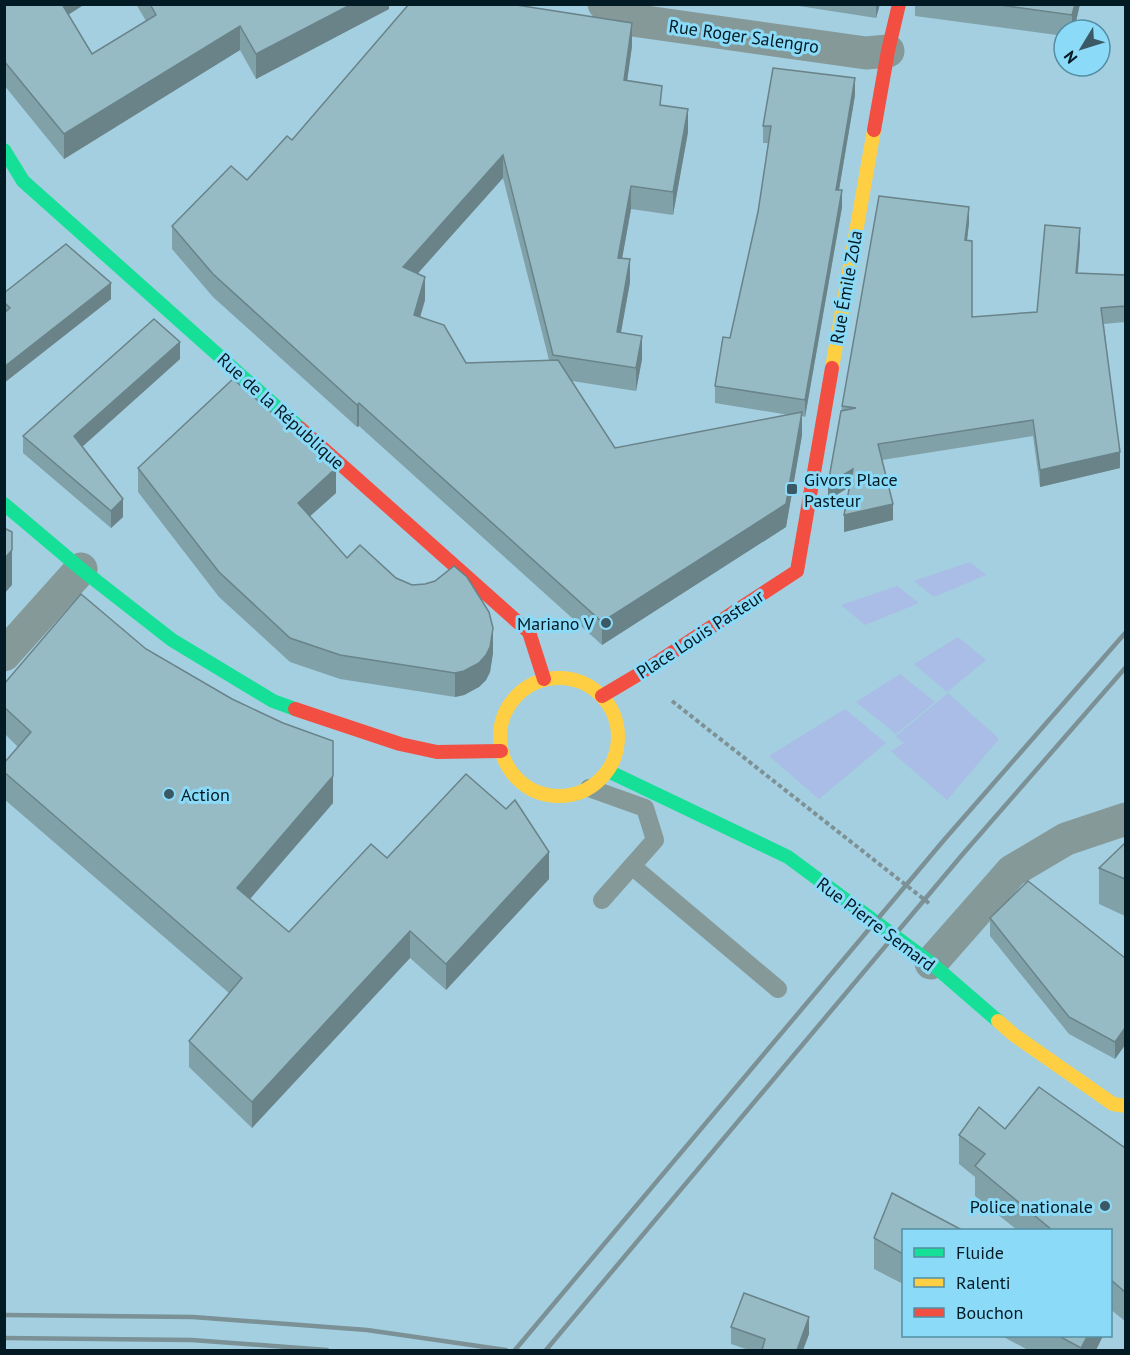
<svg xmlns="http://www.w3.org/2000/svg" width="1130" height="1355" font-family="'PT Sans',sans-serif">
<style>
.green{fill:#a9bde6}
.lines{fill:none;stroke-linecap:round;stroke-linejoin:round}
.path{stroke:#7e9194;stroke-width:4;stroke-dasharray:4.5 3;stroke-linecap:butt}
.lane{stroke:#859999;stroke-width:18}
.street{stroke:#859999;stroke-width:33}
.fast{stroke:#16e098;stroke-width:14}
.slow{stroke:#ffcf43;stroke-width:14}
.jam{stroke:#f24e42;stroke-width:14}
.rail{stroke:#7b9195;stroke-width:4.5}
.wall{fill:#81a1a9;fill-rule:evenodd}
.shaded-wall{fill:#698389}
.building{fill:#96bbc4;stroke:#698389;stroke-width:1.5}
.poi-dot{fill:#3b5965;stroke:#8bdbf8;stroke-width:2}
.labels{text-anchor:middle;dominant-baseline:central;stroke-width:6;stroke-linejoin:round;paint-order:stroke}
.street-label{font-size:18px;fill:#021a23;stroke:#8bdbf8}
.poi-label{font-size:18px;fill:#021a23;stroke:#8bdbf8;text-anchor:start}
</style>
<rect width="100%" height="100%" fill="#a4cfe0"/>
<g class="green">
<path d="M 970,562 L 986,575 L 934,597 L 914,581 Z"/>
<path d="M 897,586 L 919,603 L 865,625 L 841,605 Z"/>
<path d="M 958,637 L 986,660 L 947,692 L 914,664 Z"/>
<path d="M 900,674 L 935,702 L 896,734 L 856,702 Z"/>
<path d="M 948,693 L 999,739 L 947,800 L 891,751 L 904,743 L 896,736 Z"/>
<path d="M 845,709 L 886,743 L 819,799 L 769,756 Z"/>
</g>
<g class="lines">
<path class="path" d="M 672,701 L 930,904"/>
<g class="lane">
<path d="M 589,788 L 645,808 L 655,840 L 602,900"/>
<path d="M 632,866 L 778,989"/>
</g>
<g class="street">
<path d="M 604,4 L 614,13 L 632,20 L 866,53 L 888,51"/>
<path d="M 4,655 L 81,569"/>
<path d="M 931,963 L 1012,871 L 1066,839 L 1126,819"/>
</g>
<g class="fast">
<path d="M 4,150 L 23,181 L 300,428"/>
<path d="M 4,504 L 81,569 L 172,640 L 273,701 L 295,709"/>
<path d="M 608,771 L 788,857 L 931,963 L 998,1021"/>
</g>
<g class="slow">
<path d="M 832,368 L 874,130"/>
<circle cx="559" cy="737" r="59"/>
<path d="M 998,1021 L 1014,1035 L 1113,1104 L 1126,1106"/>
</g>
<g class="jam">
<path d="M 874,130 L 888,51 L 899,4"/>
<path d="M 300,428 L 529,632 L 544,679"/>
<path d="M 602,696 L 639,674 L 797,571 L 832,368"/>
<path d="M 295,709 L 400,744 L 437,752 L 501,751"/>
</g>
<g class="rail">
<path d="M 4,1315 L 193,1317 L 367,1330 L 506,1350"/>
<path d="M 4,1338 L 192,1340 L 327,1350"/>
<path d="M 515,1350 L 944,840 L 1126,632"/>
<path d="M 546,1350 L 962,855 L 1126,667"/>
</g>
</g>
<g class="wall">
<path d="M 4,4 L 85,4 L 68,15 L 92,54 L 146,21 L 136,4 L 389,4 L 389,9 L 256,79 L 240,50 L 64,159 L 4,85 Z"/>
<path d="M 786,4 L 880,4 L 876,18 Z"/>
<path d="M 915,4 L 1080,4 L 1074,30 L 1064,30 L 1064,36 L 915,16 Z"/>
<path d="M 632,46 L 627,80 L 662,106 L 688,132 L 673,215 L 631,209 L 622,258 L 630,282 L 621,332 L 642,359 L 636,391 L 572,381 L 615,448 L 789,415 L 715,403 L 715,386 L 730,338 L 758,212 L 768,143 L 763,143 L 763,126 L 855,95 L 839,190 L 842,207 L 805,417 L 802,416 L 802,435 L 786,527 L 602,645 L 359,426 L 357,427 L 213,297 L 172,249 L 172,226 L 247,180 L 292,140 ZM 503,178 L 549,360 L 466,363 L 420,317 L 425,300 L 417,274 Z"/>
<path d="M 969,223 L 967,240 L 972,317 L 1037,312 L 1080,244 L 1078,273 L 1125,275 L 1125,322 L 1104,324 L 1120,468 L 1040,487 L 1033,436 L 882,460 L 893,520 L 844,532 L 849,487 L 828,500 L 842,406 Z"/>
<path d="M 4,293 L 111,299 L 4,383 Z"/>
<path d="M 180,359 L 82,447 L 123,517 L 111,528 L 23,453 L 23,436 Z"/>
<path d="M 138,468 L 336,493 L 310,516 L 347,558 L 396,578 L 493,653 L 490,672 L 486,680 L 479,687 L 464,695 L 455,697 L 340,679 L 290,662 L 219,597 L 138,492 Z"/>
<path d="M 146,649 L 333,803 L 250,899 L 289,932 L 387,858 L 549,879 L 446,990 L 410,958 L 252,1128 L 189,1067 L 189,1041 L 229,993 L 4,799 L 4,763 L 18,747 L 4,733 L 4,684 Z"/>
<path d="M 1125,843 L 1125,916 L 1099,904 L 1099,868 Z"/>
<path d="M 990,918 L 1125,958 L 1125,1045 L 1115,1059 L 1069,1034 L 990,936 Z"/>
<path d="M 1005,1129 L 1125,1148 L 1125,1321 L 1110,1309 L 1110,1230 L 1017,1230 L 975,1196 L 975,1177 L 959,1164 L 959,1135 Z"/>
<path d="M 903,1230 L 903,1284 L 874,1269 L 874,1238 Z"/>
<path d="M 731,1327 L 809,1334 L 803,1350 L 749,1350 L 731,1344 Z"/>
<path d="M 1000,1335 L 1103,1335 L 1096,1350 L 1028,1350 Z"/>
</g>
<g class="shaded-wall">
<path d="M 58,4 L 85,4 L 58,21 Z"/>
<path d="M 352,4 L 389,4 L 389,9 L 256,79 L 256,54 Z"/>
<path d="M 876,4 L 880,4 L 876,18 Z"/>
<path d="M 1075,4 L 1080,4 L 1074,30 L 1072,30 L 1072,15 Z"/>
<path d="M 632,23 L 632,46 L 624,103 L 624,80 Z"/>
<path d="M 240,26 L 240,50 L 64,159 L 64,134 Z"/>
<path d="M 855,78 L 855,95 L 836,207 L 836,190 Z"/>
<path d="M 688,109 L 688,132 L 673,215 L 673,192 Z"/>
<path d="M 503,155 L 503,178 L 403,290 L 403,267 Z"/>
<path d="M 631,186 L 631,209 L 618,281 L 618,258 Z"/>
<path d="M 842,190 L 842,207 L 805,417 L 805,400 Z"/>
<path d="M 969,207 L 969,223 L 965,256 L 965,240 Z"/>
<path d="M 1080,228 L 1080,244 L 1076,289 L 1076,273 Z"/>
<path d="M 630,259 L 630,282 L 617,354 L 617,332 Z"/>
<path d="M 425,277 L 425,300 L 414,338 L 414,315 Z"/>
<path d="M 111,283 L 111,299 L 4,383 L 4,367 Z"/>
<path d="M 642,336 L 642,359 L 636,391 L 636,368 Z"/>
<path d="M 180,342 L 180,359 L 74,454 L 74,436 Z"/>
<path d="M 359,403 L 359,426 L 357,427 L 357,405 Z"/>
<path d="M 802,412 L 802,435 L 786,527 L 602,645 L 602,622 Z"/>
<path d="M 1120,452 L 1120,468 L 1040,487 L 1040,470 Z"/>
<path d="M 336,468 L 336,493 L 298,527 L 298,503 Z"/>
<path d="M 853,469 L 853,485 L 828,500 L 828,484 Z"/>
<path d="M 123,499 L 123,517 L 111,528 L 111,511 Z"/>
<path d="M 893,504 L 893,520 L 844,532 L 844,515 Z"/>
<path d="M 12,532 L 12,585 L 4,594 L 4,559 Z"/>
<path d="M 493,628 L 493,653 L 490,672 L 486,680 L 479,687 L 464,695 L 455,697 L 455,673 Z"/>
<path d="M 333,776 L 333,803 L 237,914 L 237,888 Z"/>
<path d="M 549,852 L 549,879 L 446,990 L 446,964 Z"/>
<path d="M 410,931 L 410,958 L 252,1128 L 252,1102 Z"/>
<path d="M 1125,1028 L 1125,1045 L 1115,1059 L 1115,1042 Z"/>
<path d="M 809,1317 L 809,1334 L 803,1350 L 797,1350 Z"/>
<path d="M 1088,1335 L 1103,1336 L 1096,1350 L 1081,1350 L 1081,1348 Z"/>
</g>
<g class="building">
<path d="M 4,4 L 62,4 L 92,54 L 156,15 L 150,4 L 352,4 L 256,54 L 240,26 L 64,134 L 4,61 Z"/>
<path d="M 409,4 L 510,4 L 632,23 L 624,80 L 662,86 L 660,105 L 688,109 L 673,192 L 631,186 L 618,258 L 630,259 L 617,332 L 642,336 L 636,368 L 553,355 L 503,155 L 403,267 L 425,277 L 414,315 L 444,325 L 466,363 L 558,360 L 615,448 L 802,412 L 786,504 L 602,622 L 359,403 L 357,405 L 213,274 L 172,226 L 231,166 L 247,180 L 287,136 L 292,140 Z"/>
<path d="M 993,4 L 1075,4 L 1072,15 Z"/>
<path d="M 773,68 L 855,78 L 836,190 L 842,190 L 805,400 L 715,386 L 723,337 L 730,338 L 758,212 L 771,126 L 763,126 Z"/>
<path d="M 879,196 L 969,207 L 965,240 L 972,241 L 972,317 L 1037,312 L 1045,225 L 1080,228 L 1076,273 L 1125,275 L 1125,306 L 1101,308 L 1120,452 L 1040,470 L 1033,420 L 878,444 L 893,504 L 844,515 L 853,469 L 828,484 L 841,411 L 856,408 L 842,406 Z"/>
<path d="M 66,244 L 111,283 L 4,367 L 4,313 L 10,308 L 4,302 L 4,293 Z"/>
<path d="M 154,319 L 180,342 L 74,436 L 123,499 L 111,511 L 23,436 Z"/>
<path d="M 233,379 L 336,468 L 298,503 L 347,558 L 360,545 L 396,578 L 412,585 L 425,584 L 435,581 L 454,566 L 467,577 L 489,612 L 493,628 L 490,647 L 486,655 L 479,663 L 464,671 L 455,673 L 340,655 L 290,638 L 219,572 L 138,468 Z"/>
<path d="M 4,528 L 12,532 L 12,550 L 4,559 Z"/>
<path d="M 81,594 L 146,649 L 232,699 L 283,723 L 333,741 L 333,776 L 237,888 L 289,932 L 371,844 L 387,858 L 466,774 L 506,809 L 515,800 L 549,852 L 446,964 L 410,931 L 252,1102 L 189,1041 L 242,978 L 4,772 L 4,763 L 31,732 L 4,707 L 4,684 Z"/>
<path d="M 1125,843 L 1125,879 L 1099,868 Z"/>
<path d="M 1028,881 L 1125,958 L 1125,1028 L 1115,1042 L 1069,1017 L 990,918 Z"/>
<path d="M 1039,1087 L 1125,1148 L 1125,1292 L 1110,1279 L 1110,1230 L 1052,1230 L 975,1166 L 985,1154 L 959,1135 L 979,1107 L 1005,1129 Z"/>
<path d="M 892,1193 L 962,1230 L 903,1230 L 903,1254 L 874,1238 Z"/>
<path d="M 744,1293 L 809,1317 L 797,1350 L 762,1350 L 765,1339 L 731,1327 Z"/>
<path d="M 1057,1335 L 1088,1335 L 1081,1348 Z"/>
</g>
<g class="poi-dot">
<rect x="786" y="483" width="12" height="12" rx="3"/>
<circle cx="606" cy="623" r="6"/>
<circle cx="169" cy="794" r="6"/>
<circle cx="1105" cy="1206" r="6"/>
</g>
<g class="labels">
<g class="street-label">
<text transform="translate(744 36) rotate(8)">Rue Roger Salengro</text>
<text transform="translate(846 287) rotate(-80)">Rue Émile Zola</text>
<text transform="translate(281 411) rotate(42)">Rue de la République</text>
<text transform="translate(700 634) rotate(-33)">Place Louis Pasteur</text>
<text transform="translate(876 924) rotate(37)">Rue Pierre Semard</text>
</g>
<g class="poi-label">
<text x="804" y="479">Givors Place<tspan x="804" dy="21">Pasteur</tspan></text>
<text x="594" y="623" text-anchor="end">Mariano V</text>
<text x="181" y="794">Action</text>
<text x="1093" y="1206" text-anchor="end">Police nationale</text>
</g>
</g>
<rect width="1130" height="1355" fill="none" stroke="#021a23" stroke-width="12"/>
<rect x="902" y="1229" width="210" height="108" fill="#8bdbf8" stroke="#548ea3" stroke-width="1.5"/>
<rect x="914" y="1248" width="30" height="9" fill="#16e098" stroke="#548ea3" stroke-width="1.5"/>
<text x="956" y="1259" font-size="18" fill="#021a23">Fluide</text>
<rect x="914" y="1278" width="30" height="9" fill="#ffcf43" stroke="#548ea3" stroke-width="1.5"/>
<text x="956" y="1289" font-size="18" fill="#021a23">Ralenti</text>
<rect x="914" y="1308" width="30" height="9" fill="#f24e42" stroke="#548ea3" stroke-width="1.5"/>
<text x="956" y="1319" font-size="18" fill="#021a23">Bouchon</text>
<g transform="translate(1082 48) rotate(232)"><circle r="28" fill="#8bdbf8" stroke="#548ea3" stroke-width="1.5"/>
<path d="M0-4.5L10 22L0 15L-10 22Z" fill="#3b5965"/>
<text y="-9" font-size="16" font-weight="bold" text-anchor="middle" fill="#021a23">N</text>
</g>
</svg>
